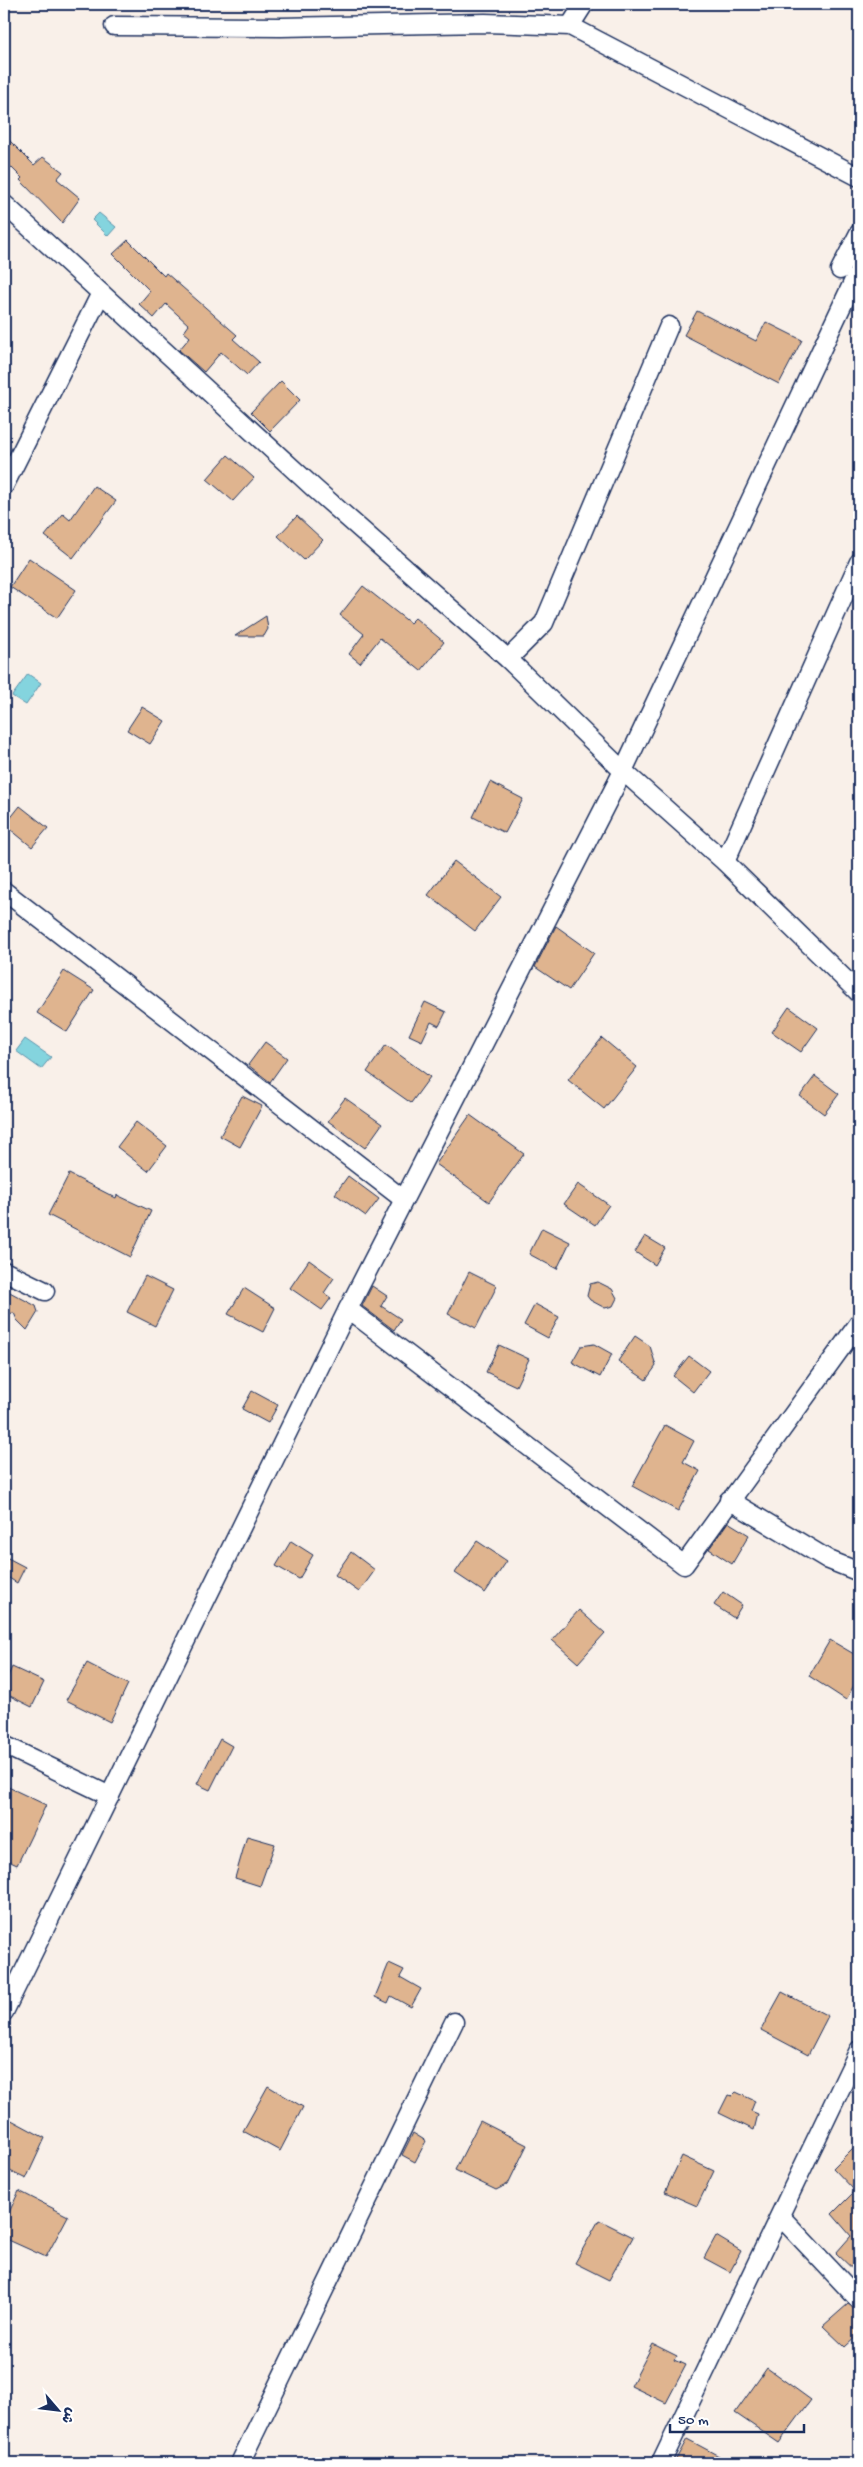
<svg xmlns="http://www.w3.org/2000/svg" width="863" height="2467" font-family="'Gochi Hand','Playpen Sans Arabic',sans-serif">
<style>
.water{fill:#84d4de;stroke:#5a92ab}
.building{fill:#dfb48f;stroke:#1b2f5e}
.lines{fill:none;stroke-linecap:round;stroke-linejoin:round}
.street-casing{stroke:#1b2f5e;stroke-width:21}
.street{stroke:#fff;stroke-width:18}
</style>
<rect width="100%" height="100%" fill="#f9f0e9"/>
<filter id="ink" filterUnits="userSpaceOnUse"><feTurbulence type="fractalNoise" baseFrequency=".02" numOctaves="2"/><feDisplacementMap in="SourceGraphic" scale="10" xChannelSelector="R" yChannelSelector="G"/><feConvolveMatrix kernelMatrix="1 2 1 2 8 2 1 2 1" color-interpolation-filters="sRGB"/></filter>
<g filter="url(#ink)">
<g class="water">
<path d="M 99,213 L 116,227 L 108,236 L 92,220 Z"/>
<path d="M 28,674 L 41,683 L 26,705 L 12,696 Z"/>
<path d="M 25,1039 L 51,1057 L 41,1069 L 16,1051 Z"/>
</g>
<g class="building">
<path d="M 4,135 L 34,165 L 43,157 L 63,172 L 57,179 L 80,198 L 62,223 L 20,180 L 22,178 L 4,160 Z"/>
<path d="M 128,240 L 164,276 L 166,273 L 237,335 L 233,339 L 259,362 L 247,375 L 221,352 L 204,372 L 179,350 L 190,337 L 184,332 L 189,325 L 166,304 L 154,318 L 139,304 L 150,291 L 113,254 Z"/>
<path d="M 697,311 L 756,341 L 766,322 L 802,340 L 779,384 L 684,335 Z"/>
<path d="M 281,381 L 300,400 L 270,431 L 251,412 Z"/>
<path d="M 228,455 L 254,478 L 233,501 L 207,479 Z"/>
<path d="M 94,486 L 116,501 L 73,558 L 45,536 L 63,514 L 70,520 Z"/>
<path d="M 297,516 L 323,540 L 304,560 L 278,536 Z"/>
<path d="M 29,558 L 76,590 L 57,618 L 10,587 Z"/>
<path d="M 363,586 L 410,623 L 415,618 L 444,642 L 421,671 L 380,638 L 360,663 L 349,654 L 364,634 L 340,615 Z"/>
<path d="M 266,616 L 268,629 L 264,636 L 235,636 Z"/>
<path d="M 142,707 L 165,721 L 150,744 L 127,730 Z"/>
<path d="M 490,782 L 523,799 L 505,833 L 473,817 Z"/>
<path d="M 20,806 L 48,828 L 32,847 L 5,825 Z"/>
<path d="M 454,861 L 501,897 L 475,931 L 428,895 Z"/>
<path d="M 556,926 L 594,953 L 569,990 L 535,967 Z"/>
<path d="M 64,971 L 94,990 L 67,1032 L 37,1013 Z"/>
<path d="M 425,1002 L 446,1012 L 439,1026 L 431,1022 L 422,1041 L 409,1035 Z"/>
<path d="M 789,1007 L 818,1028 L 801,1052 L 772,1032 Z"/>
<path d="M 602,1038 L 637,1067 L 604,1109 L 568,1080 Z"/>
<path d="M 265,1042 L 287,1058 L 270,1082 L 248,1065 Z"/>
<path d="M 386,1045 L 430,1077 L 411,1103 L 367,1072 Z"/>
<path d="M 815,1076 L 839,1094 L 824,1114 L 800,1096 Z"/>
<path d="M 242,1096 L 262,1106 L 240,1147 L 220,1136 Z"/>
<path d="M 345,1098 L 382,1124 L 365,1148 L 328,1121 Z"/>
<path d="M 470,1115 L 524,1154 L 489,1202 L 436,1164 Z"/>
<path d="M 136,1122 L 167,1146 L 148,1171 L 117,1147 Z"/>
<path d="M 69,1174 L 116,1198 L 117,1195 L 151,1211 L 130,1257 L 48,1215 Z"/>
<path d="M 348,1176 L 379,1199 L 366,1216 L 335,1194 Z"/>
<path d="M 578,1184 L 609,1205 L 595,1225 L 564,1204 Z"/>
<path d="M 542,1228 L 570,1242 L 557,1269 L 529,1254 Z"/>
<path d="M 645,1236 L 665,1248 L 655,1265 L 635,1252 Z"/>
<path d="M 309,1260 L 334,1278 L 324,1293 L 331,1298 L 322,1310 L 290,1288 Z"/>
<path d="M 469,1272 L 497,1286 L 476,1328 L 448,1314 Z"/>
<path d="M 145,1276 L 173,1290 L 155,1326 L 127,1312 Z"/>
<path d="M 598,1282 L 612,1289 L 617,1298 L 613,1306 L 605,1308 L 590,1300 L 587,1296 L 590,1284 Z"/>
<path d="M 372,1286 L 387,1296 L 381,1306 L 401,1319 L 394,1330 L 362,1306 Z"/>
<path d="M 244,1288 L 275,1308 L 263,1332 L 228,1314 Z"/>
<path d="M 4,1289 L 36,1306 L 38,1312 L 27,1330 L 17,1320 L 14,1313 L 4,1314 Z"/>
<path d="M 535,1304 L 559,1317 L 548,1338 L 524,1325 Z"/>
<path d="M 635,1336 L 650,1346 L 656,1366 L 646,1380 L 618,1361 Z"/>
<path d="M 594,1344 L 612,1354 L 600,1377 L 572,1362 L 581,1346 Z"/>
<path d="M 499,1345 L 529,1359 L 516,1386 L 486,1372 Z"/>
<path d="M 689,1356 L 709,1371 L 693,1392 L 673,1376 Z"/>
<path d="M 252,1391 L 278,1405 L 268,1423 L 242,1409 Z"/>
<path d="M 665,1425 L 694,1441 L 683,1462 L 700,1471 L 678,1511 L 632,1486 Z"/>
<path d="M 728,1522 L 749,1535 L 732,1564 L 709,1549 Z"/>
<path d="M 291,1541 L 313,1555 L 299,1579 L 276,1566 Z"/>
<path d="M 477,1541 L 507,1561 L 485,1593 L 455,1573 Z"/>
<path d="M 351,1552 L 375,1570 L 359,1592 L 335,1575 Z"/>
<path d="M 4,1556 L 25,1567 L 17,1583 L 4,1575 Z"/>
<path d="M 723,1592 L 742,1605 L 734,1618 L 714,1605 Z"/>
<path d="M 579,1610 L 605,1633 L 578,1663 L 552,1640 Z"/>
<path d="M 830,1640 L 859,1657 L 859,1676 L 846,1700 L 809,1676 Z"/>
<path d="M 87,1663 L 128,1684 L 110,1722 L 66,1700 Z"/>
<path d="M 12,1667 L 44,1682 L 32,1707 L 4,1693 L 4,1685 Z"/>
<path d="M 220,1739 L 232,1746 L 210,1790 L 197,1784 Z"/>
<path d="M 4,1785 L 46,1805 L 17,1865 L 4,1859 Z"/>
<path d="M 247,1836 L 275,1844 L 260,1886 L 235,1878 Z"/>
<path d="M 389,1963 L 404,1970 L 400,1977 L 421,1989 L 411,2007 L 391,1996 L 388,2003 L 375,1997 Z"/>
<path d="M 782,1992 L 828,2016 L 808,2055 L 761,2030 Z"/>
<path d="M 268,2086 L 303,2107 L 280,2151 L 243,2131 Z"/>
<path d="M 736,2092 L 755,2101 L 751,2111 L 758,2114 L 754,2130 L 719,2113 L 728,2095 L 732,2096 Z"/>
<path d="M 4,2116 L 45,2138 L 26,2179 L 4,2168 Z"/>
<path d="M 480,2121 L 527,2145 L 508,2184 L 496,2190 L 455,2170 Z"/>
<path d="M 413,2133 L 426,2141 L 415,2162 L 402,2155 Z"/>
<path d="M 859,2142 L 859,2275 L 836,2253 L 851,2236 L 832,2214 L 855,2191 L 833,2168 Z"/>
<path d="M 682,2156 L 714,2171 L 697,2206 L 665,2192 Z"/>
<path d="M 19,2191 L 68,2216 L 46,2257 L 4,2238 L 4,2223 Z"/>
<path d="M 599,2220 L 633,2237 L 609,2280 L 575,2263 Z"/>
<path d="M 716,2236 L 741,2251 L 730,2272 L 704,2258 Z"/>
<path d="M 848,2304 L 859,2310 L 859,2334 L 845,2347 L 823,2326 Z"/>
<path d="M 653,2344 L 677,2356 L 675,2360 L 686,2365 L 666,2403 L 631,2386 Z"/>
<path d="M 767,2368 L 811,2400 L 779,2443 L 735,2413 Z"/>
<path d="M 687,2439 L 732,2463 L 674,2463 Z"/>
</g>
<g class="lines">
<defs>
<g id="street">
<path d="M 114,26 L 281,27 L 485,23 L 570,26 L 859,177"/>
<path d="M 570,26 L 584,4"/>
<path d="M 4,204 L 315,489 L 508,659 L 623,771 L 725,862 L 859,993"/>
<path d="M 840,270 L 859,233"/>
<path d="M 4,486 L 101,293"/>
<path d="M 508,659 L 544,623 L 669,326"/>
<path d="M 725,862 L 859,562"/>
<path d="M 4,891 L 403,1199"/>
<path d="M 4,1271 L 45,1291"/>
<path d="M 348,1309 L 684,1565 L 859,1323"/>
<path d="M 729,1500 L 829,1560 L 859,1572"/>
<path d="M 4,1745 L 110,1796"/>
<path d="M 4,2012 L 348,1309 L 623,771 L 855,278"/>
<path d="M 780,2216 L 859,2300"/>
<path d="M 240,2463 L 454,2022"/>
<path d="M 661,2463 L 859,2050"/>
</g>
</defs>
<use href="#street" class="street-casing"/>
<use href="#street" class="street"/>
</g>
</g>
<rect width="863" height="2467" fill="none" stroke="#fff" stroke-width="20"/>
<rect x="10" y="10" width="843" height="2447" fill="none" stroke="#1b2f5e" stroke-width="2" filter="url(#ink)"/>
<g transform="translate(58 2410) rotate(118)" stroke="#ffffff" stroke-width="4" paint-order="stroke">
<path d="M0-4L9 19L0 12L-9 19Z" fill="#1b2f5e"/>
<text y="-8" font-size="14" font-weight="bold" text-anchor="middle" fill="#1b2f5e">ش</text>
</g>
<path d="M670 2424v8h134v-8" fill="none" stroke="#1b2f5e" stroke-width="2.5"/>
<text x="678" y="2424" font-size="15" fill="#1b2f5e" stroke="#ffffff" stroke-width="4" paint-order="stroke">50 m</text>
</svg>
